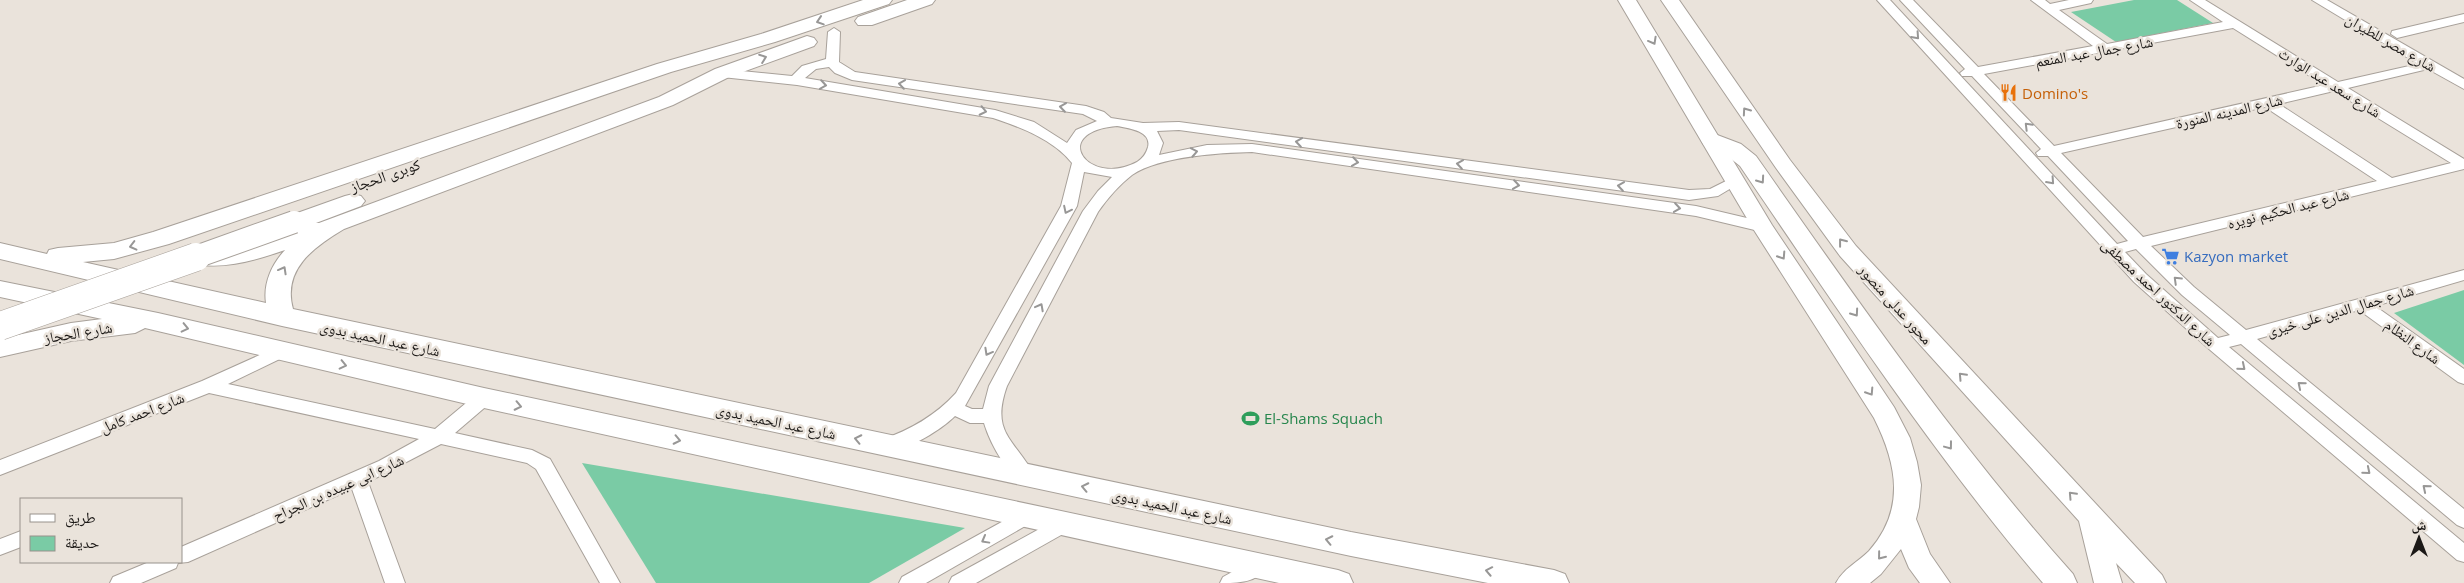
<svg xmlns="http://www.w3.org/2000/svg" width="2464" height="583" font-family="'Open Sans','Noto Naskh Arabic',sans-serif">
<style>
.green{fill:#7acba5}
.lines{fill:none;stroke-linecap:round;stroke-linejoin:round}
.minor-casing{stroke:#a8a19a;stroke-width:2}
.secondary-casing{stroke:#a8a19a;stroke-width:2}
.primary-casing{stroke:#a8a19a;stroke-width:2}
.minor{fill:#fff;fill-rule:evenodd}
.secondary{fill:#fff;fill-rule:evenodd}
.primary{fill:#fff;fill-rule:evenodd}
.primary-bridge-far1-casing{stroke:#a8a19a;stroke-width:24;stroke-linecap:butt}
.primary-bridge-casing{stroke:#a8a19a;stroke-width:29;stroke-linecap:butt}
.primary-bridge-far1{stroke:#fff;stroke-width:22}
.primary-bridge{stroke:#fff;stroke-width:28}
.oneway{stroke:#989796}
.labels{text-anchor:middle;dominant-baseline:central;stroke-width:5;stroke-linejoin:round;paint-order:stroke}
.street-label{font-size:15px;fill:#1b1816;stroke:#eae3db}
.food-label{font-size:15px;fill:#c56008;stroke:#eae3db;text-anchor:start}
.shop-label{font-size:15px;fill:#366cbe;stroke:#eae3db;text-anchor:start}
.leisure-label{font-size:15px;fill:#27864d;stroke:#eae3db;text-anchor:start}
</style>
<rect width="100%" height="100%" fill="#eae3db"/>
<g class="green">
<path d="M 2134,0 L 2177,0 L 2213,23 L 2116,42 L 2071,12 Z"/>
<path d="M 2464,290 L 2464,365 L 2394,313 Z"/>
<path d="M 582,463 L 965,528 L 869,583 L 656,583 Z"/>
</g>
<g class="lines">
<defs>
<g id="minor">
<path d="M 1877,0 L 1890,0 L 2117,244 L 2128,241 L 2048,156 L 2038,156 L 2036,153 L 2041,149 L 1972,76 L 1962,76 L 1960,73 L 1965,69 L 1900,0 L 1913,0 L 1978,67 L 2093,46 L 2031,0 L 2045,0 L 2050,4 L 2069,0 L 2093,0 L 2091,3 L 2059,10 L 2107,44 L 2223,22 L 2190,0 L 2205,0 L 2338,82 L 2418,64 L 2312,0 L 2327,0 L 2464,79 L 2464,89 L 2428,69 L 2348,88 L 2464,159 L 2464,169 L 2151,246 L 2194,287 L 2246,330 L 2464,270 L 2464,280 L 2375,306 L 2464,369 L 2464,384 L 2458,382 L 2359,310 L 2257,339 L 2464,509 L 2464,528 L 2457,525 L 2241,344 L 2229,347 L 2464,543 L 2464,562 L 2457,560 L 2209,349 L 2134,282 ZM 2233,28 L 2324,85 L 2054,146 L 1984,74 ZM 2334,91 L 2451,163 L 2392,178 L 2279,104 ZM 2265,107 L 2377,181 L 2143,237 L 2061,153 ZM 2136,249 L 2182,295 L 2230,335 L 2218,338 L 2146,274 L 2125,252 Z"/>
<path d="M 2464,14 L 2464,22 L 2397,38 L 2391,34 L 2392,31 Z"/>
<path d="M 834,28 L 840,32 L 839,62 L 855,72 L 1086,106 L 1104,112 L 1111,118 L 1143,123 L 1179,122 L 1689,190 L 1710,189 L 1736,176 L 1743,181 L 1718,196 L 1689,200 L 1179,130 L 1157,131 L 1163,143 L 1159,155 L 1207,145 L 1252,144 L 1696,206 L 1768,223 L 1771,227 L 1768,231 L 1763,232 L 1696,216 L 1252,152 C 1218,153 1160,156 1132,175 C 1119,185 1107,199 1098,212 L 1007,386 C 990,434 1015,439 1034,475 L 1032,480 C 1011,487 989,440 984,423 L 970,423 L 955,416 C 941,430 900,456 881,450 L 878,445 L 881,440 C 910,430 935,416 956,393 L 1061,206 L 1072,163 C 1053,139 1020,127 993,118 L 797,85 L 722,77 L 715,73 L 722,69 L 792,76 L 802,66 L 826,59 L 828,32 ZM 829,67 L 835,73 L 852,80 L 1083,114 L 1097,121 L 1076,130 L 1067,143 L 1034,122 L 995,110 L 805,78 L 816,69 ZM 1117,126 C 1128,128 1152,131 1148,147 C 1146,154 1143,158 1137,162 C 1088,188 1048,132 1117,126 ZM 1084,172 L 1112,177 L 1098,191 L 1083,211 L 989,386 L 983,409 L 972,409 L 965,406 L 1077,206 Z"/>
<path d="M 282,345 L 288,347 L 291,351 L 288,355 L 228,384 L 435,429 L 478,393 L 484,391 L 490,393 L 493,398 L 490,403 L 455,433 L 532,450 L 550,459 L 620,583 L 600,583 L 536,469 L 527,463 L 441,444 L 368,482 L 405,583 L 385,583 L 352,489 L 188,562 L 178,563 L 176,568 L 141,583 L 110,583 L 113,577 L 149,562 L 181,562 L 181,547 L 379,461 L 419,439 L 209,393 L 0,475 L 0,460 L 202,381 Z"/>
<path d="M 1027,508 L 1034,511 L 1037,516 L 1034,521 L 926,583 L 899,583 L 902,577 Z"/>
<path d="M 1063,516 L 1070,518 L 1073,524 L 1070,530 L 976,583 L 949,583 L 952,577 Z"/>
<path d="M 21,531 L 21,547 L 0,555 L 0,539 Z"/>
<path d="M 1257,558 L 1264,560 L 1267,566 C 1258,583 1238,583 1220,583 L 1223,577 Z"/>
</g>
<g id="secondary">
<path d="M 1618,0 L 1636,0 L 1772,225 L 1894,407 L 1910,438 L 1917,462 L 1921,485 L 1919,507 L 1916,519 L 1930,554 L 1950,583 L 1920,583 L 1909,568 L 1901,549 L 1881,574 L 1870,583 L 1836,583 C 1843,569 1858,562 1869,551 C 1906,509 1897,464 1874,418 L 1752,227 Z"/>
<path d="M 1661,0 L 1679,0 L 1790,160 L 1856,246 L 2162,575 L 2166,583 L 2135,583 L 2116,563 L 2122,583 L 2094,583 L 2079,521 L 1840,256 L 1776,168 Z"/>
</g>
<g id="primary">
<path d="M 863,0 L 892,0 L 889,4 L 775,42 L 671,72 L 169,244 L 114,259 L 83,262 L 266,303 C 263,283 272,264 285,250 C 251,262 220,271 184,262 L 181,256 L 184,250 C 197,247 209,252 223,250 C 247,247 270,238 293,229 L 286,227 L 282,222 L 286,217 L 345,196 L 353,194 L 361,196 L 365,201 L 361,206 L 316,223 L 319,223 L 659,97 L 715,69 L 807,36 L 814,38 L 817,42 L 814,46 L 729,77 L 673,105 L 344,229 C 314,247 282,269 293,309 L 1351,532 L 1554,570 L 1565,574 L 1569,583 L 1488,583 L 1351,556 L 282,326 L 0,259 L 0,243 L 47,254 L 49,250 L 58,248 L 114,243 L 153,232 L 657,64 L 761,34 Z"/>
<path d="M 907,0 L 935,0 L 932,4 L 872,25 L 858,25 L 855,21 L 858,17 Z"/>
<path d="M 1712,133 L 1741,144 L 1756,156 C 1857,300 1956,443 2073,574 L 2077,583 L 2043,583 C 1931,452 1837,308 1740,166 L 1725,154 L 1704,145 L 1701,140 L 1704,135 Z"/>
<path d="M 0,281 L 158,313 L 484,388 L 1338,570 L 1349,574 L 1353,583 L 1279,583 L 484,408 L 145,328 L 135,333 L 71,341 L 0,357 L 0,339 L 71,323 L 102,319 L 0,297 Z"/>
</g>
</defs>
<use href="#minor" class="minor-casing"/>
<use href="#secondary" class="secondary-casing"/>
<use href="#primary" class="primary-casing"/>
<use href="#minor" class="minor"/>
<use href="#secondary" class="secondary"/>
<use href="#primary" class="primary"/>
<defs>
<path id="primary-bridge-far1" d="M 193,258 L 294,222"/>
<path id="primary-bridge" d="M 0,326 L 196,257"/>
</defs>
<use href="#primary-bridge-far1" class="primary-bridge-far1-casing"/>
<use href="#primary-bridge" class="primary-bridge-casing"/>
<use href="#primary-bridge-far1" class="primary-bridge-far1"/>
<use href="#primary-bridge" class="primary-bridge"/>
</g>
<defs><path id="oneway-chevron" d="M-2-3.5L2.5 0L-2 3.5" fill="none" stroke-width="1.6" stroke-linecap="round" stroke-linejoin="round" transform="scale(1.25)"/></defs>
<g class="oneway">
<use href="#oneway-chevron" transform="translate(820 21) rotate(162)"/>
<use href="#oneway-chevron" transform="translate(1916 36) rotate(48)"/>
<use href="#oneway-chevron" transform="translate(1653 41) rotate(61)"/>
<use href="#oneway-chevron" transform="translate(763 58) rotate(-20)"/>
<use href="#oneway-chevron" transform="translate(902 84) rotate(-172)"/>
<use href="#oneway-chevron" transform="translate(823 85) rotate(9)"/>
<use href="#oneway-chevron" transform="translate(1063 107) rotate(-172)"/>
<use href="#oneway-chevron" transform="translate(983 111) rotate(12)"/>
<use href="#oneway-chevron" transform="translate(1746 111) rotate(-125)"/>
<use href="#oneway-chevron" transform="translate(2028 126) rotate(-135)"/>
<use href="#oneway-chevron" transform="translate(1299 142) rotate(-172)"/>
<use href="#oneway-chevron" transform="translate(1194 152) rotate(-11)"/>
<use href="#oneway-chevron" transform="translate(1355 162) rotate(8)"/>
<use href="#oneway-chevron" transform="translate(1460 164) rotate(-172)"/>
<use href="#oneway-chevron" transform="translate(1761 180) rotate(55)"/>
<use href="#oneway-chevron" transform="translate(2051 181) rotate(48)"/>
<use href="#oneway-chevron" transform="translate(1516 185) rotate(8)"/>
<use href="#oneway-chevron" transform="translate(1621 186) rotate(-172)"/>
<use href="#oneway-chevron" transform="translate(1677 208) rotate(8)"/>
<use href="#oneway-chevron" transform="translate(1067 210) rotate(116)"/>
<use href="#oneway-chevron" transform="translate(1842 242) rotate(-128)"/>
<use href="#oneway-chevron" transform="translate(133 246) rotate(166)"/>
<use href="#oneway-chevron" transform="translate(1782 256) rotate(57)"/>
<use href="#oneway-chevron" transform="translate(283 270) rotate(-61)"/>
<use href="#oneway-chevron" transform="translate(2177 280) rotate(-136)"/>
<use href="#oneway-chevron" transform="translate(1040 307) rotate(-62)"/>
<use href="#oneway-chevron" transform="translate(1855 313) rotate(55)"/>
<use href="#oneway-chevron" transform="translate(185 328) rotate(13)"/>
<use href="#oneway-chevron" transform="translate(988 352) rotate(119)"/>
<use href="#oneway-chevron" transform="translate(343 365) rotate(13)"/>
<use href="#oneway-chevron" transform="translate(2242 367) rotate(40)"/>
<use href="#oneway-chevron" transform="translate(1962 376) rotate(-133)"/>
<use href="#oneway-chevron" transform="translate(2301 385) rotate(-140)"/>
<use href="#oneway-chevron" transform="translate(1870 392) rotate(57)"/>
<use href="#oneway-chevron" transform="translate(518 406) rotate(12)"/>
<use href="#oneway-chevron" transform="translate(858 439) rotate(-168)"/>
<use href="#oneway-chevron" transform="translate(677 440) rotate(12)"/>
<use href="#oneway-chevron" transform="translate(1949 446) rotate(53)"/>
<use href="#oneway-chevron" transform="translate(2367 471) rotate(40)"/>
<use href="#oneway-chevron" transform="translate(1085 487) rotate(-168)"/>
<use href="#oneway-chevron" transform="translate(2426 488) rotate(-140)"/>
<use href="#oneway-chevron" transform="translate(2072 495) rotate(-133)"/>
<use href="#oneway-chevron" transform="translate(985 540) rotate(151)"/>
<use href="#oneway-chevron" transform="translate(1329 540) rotate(-168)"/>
<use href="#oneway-chevron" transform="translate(1881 556) rotate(129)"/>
<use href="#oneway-chevron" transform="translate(1489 571) rotate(-169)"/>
</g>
<defs>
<symbol id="restaurant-bare" viewBox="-9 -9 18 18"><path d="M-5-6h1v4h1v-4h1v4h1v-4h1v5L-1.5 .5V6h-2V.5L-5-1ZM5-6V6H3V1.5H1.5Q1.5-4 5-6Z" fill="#e8710a" stroke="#eae3db" stroke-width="2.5" paint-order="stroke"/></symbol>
<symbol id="supermarket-bare" viewBox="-9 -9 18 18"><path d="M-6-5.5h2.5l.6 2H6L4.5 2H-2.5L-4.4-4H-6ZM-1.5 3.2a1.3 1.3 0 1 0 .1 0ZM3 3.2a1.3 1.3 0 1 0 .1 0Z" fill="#3f7fe0" stroke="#eae3db" stroke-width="2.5" paint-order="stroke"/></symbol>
<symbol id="stadium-bare" viewBox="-9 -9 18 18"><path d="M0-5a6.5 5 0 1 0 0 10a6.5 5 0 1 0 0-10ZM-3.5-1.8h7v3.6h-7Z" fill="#2e9e5b" stroke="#eae3db" stroke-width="2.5" paint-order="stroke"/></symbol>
</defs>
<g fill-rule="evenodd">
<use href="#restaurant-bare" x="1996" y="80" width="25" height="25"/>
<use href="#supermarket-bare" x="2158" y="244" width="25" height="25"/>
<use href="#stadium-bare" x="1238" y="406" width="25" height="25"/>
</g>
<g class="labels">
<g class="street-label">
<text transform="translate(2391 42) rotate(30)">شارع مصر للطيران</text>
<text transform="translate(2094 51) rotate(-10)">شارع جمال عبد المنعم</text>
<text transform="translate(2330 82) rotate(32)">شارع سعد عبد الوارث</text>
<text transform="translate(2229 111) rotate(-13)">شارع المدينه المنورة</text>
<text transform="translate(385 175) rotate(-19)">كوبرى الحجاز</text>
<text transform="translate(2288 208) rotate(-14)">شارع عبد الحكيم نويره</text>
<text transform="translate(2159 292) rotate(43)">شارع الدكتور احمد مصطفى</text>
<text transform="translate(1896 304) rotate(48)">محور عدلى منصور</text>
<text transform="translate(2340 310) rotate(-16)">شارع جمال الدين على خيرى</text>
<text transform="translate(78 332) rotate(-9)">شارع الحجاز</text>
<text transform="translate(380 338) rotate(12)">شارع عبد الحميد بدوى</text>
<text transform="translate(2413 341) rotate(36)">شارع النظام</text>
<text transform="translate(142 412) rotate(-21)">شارع احمد كامل</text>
<text transform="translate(776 421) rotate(12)">شارع عبد الحميد بدوى</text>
<text transform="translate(338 487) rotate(-24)">شارع ابى عبيده بن الجراح</text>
<text transform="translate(1172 506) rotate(12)">شارع عبد الحميد بدوى</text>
</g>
<g class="food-label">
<text x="2022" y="93">Domino's</text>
</g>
<g class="shop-label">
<text x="2184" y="256">Kazyon market</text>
</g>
<g class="leisure-label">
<text x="1264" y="418">El-Shams Squach</text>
</g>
</g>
<rect x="20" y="498" width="162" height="65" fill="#eae3db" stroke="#97928c"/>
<rect x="30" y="514" width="25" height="8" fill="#ffffff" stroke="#97928c"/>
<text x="65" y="523" font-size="15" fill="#1b1816">طريق</text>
<rect x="30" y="536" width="25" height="15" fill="#7acba5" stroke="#97928c"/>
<text x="65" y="548" font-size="15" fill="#1b1816">حديقة</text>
<g transform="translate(2419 538)" stroke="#eae3db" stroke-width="4" paint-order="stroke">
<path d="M0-4L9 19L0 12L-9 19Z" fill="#1b1816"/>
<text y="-8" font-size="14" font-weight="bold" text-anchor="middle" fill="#1b1816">ش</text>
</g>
</svg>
